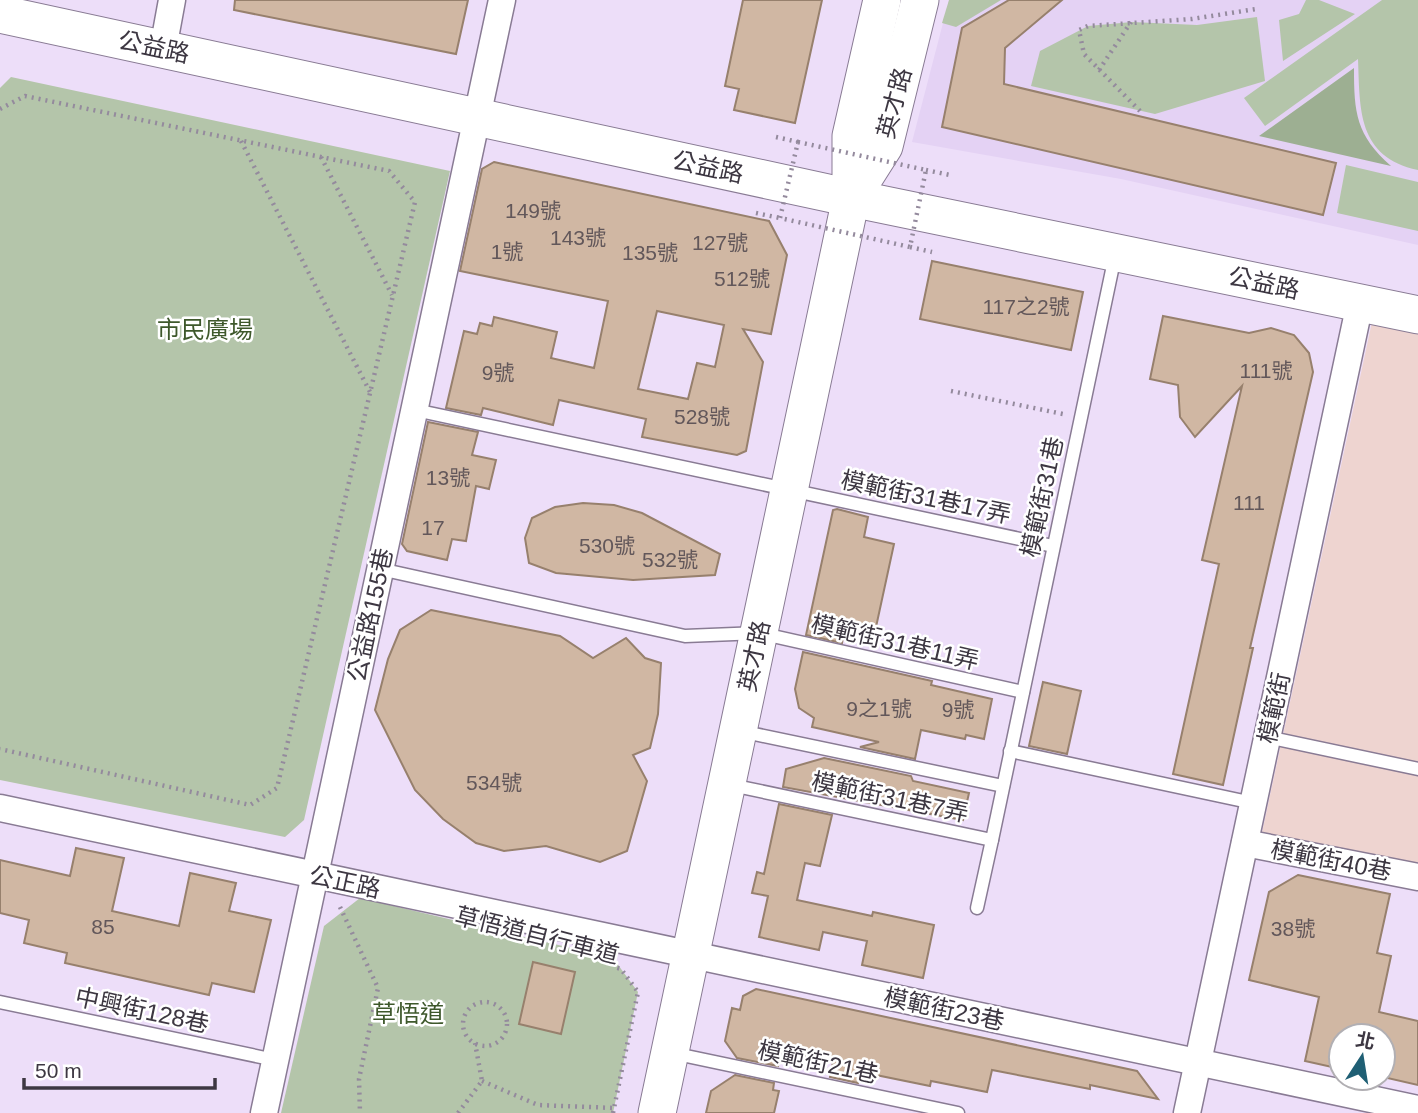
<svg xmlns="http://www.w3.org/2000/svg" width="1418" height="1113" font-family="Helvetica,'Noto Sans TC',sans-serif">
<style>
.commercial{fill:#eed4d0}
.built{fill:#e4d2f4}
.green{fill:#b4c5aa}
.forest{fill:#9daf92}
.building{fill:#d0b7a3;stroke:#97806d;stroke-width:2;fill-rule:evenodd}
.lines{fill:none;stroke-linecap:round;stroke-linejoin:round}
.service-casing{stroke:#897b94;stroke-width:15}
.minor-casing{stroke:#897b94;stroke-width:29}
.secondary-casing{stroke:#897b94;stroke-width:39}
.path{stroke:#948a9d;stroke-width:4.5;stroke-dasharray:2 5;stroke-linecap:butt}
.service{stroke:#fff;stroke-width:12}
.minor{stroke:#fff;stroke-width:26}
.secondary{stroke:#fff;stroke-width:37}
.path-bridge{stroke:#948a9d;stroke-width:4.5;stroke-dasharray:2 5;stroke-linecap:butt}
.labels{text-anchor:middle;dominant-baseline:central;stroke-width:5;stroke-linejoin:round;paint-order:stroke}
.number-label{font-size:21px;fill:#62575a}
.street-label{font-size:24px;fill:#3d3742;stroke:#fff}
.park-label{font-size:24px;fill:#3e582b;stroke:#fff}
</style>
<rect width="100%" height="100%" fill="#eddef9"/>
<path class="commercial" d="M 1372,322 L 1418,332 L 1418,871 L 1261,837 Z"/>
<path class="built" d="M 949,0 L 1418,0 L 1418,245 L 1121,179 L 912,142 Z"/>
<g class="green">
<path d="M 949,0 L 1001,0 L 956,27 L 942,23 Z"/>
<path d="M 1306,0 L 1319,0 L 1355,14 L 1283,61 L 1279,20 L 1299,14 Z"/>
<path d="M 1382,0 L 1418,0 L 1418,170 C 1357,157 1360,109 1358,59 L 1265,126 L 1244,98 Z"/>
<path d="M 1257,17 L 1265,81 L 1155,114 L 1031,86 L 1040,51 L 1088,26 L 1132,22 L 1197,25 Z"/>
<path d="M 11,77 L 450,171 L 304,820 L 285,837 L 0,780 L 0,88 Z"/>
<path d="M 1346,165 L 1418,182 L 1418,231 L 1337,213 Z"/>
<path d="M 360,898 L 613,958 L 638,992 L 613,1113 L 281,1113 L 324,926 Z"/>
</g>
<path class="forest" d="M 1354,68 C 1354,113 1356,135 1391,166 L 1259,136 Z"/>
<g class="building">
<path d="M 235,0 L 468,0 L 456,54 L 234,10 Z"/>
<path d="M 743,0 L 822,0 L 795,123 L 734,110 L 739,89 L 725,86 Z"/>
<path d="M 1009,0 L 1062,0 L 1005,48 L 1004,84 L 1336,163 L 1323,215 L 942,127 L 962,28 Z"/>
<path d="M 494,162 L 769,221 L 787,255 L 771,334 L 743,329 L 763,362 L 746,451 L 737,455 L 642,437 L 646,419 L 559,400 L 553,425 L 483,408 L 481,415 L 446,408 L 464,331 L 477,334 L 480,323 L 492,326 L 494,317 L 557,332 L 551,358 L 594,368 L 608,301 L 460,271 L 482,169 ZM 657,311 L 724,325 L 715,367 L 697,363 L 688,399 L 638,389 Z"/>
<path d="M 932,261 L 1083,292 L 1071,350 L 920,319 Z"/>
<path d="M 1163,316 L 1249,333 L 1271,328 L 1294,335 L 1309,353 L 1313,372 L 1250,648 L 1253,648 L 1223,785 L 1173,774 L 1219,564 L 1202,560 L 1242,386 L 1195,437 L 1180,417 L 1178,385 L 1150,379 Z"/>
<path d="M 428,422 L 478,432 L 472,455 L 496,460 L 489,489 L 476,486 L 466,541 L 452,539 L 447,560 L 407,551 L 402,544 Z"/>
<path d="M 583,503 L 614,505 L 642,513 L 720,554 L 715,575 L 633,580 L 556,573 L 529,563 L 525,538 L 532,518 L 555,507 Z"/>
<path d="M 837,509 L 868,517 L 864,537 L 894,544 L 876,627 L 846,620 L 842,643 L 806,635 L 833,510 Z"/>
<path d="M 431,610 L 560,636 L 593,658 L 626,638 L 645,658 L 661,663 L 658,714 L 650,748 L 633,755 L 647,781 L 627,851 L 600,862 L 546,846 L 504,851 L 476,843 L 443,819 L 415,790 L 375,710 L 388,659 L 400,630 Z"/>
<path d="M 803,652 L 932,681 L 931,685 L 992,699 L 984,739 L 966,735 L 965,739 L 921,730 L 915,759 L 860,747 L 879,742 L 812,727 L 814,718 L 799,708 L 795,689 Z"/>
<path d="M 1043,682 L 1081,691 L 1067,754 L 1029,746 Z"/>
<path d="M 824,758 L 911,776 L 913,781 L 969,793 L 963,820 L 783,787 L 786,769 Z"/>
<path d="M 779,804 L 832,815 L 820,866 L 805,863 L 797,900 L 872,916 L 873,912 L 934,925 L 923,978 L 862,965 L 867,941 L 823,932 L 819,950 L 759,937 L 768,896 L 752,893 L 757,872 L 764,874 Z"/>
<path d="M 76,848 L 124,858 L 112,911 L 179,926 L 190,873 L 236,883 L 229,911 L 271,920 L 254,992 L 212,983 L 209,995 L 65,963 L 67,953 L 24,943 L 29,920 L 0,913 L 0,860 L 70,876 Z"/>
<path d="M 1298,875 L 1390,894 L 1377,953 L 1391,956 L 1379,1012 L 1418,1021 L 1418,1085 L 1383,1077 L 1383,1036 L 1341,1036 L 1341,1069 L 1305,1061 L 1319,997 L 1249,980 L 1269,892 Z"/>
<path d="M 533,962 L 575,972 L 561,1034 L 519,1024 Z"/>
<path d="M 756,989 L 1137,1071 L 1158,1099 L 1090,1085 L 1090,1089 L 992,1070 L 987,1092 L 931,1081 L 930,1086 L 861,1072 L 858,1083 L 830,1077 L 833,1062 L 781,1051 L 778,1066 L 737,1058 L 725,1041 L 732,1008 L 740,1010 L 743,996 Z"/>
<path d="M 735,1075 L 774,1083 L 773,1090 L 779,1091 L 774,1113 L 706,1113 L 711,1091 Z"/>
</g>
<g class="lines">
<defs>
<g id="service">
<path d="M 415,410 L 1053,546"/>
<path d="M 380,569 L 685,636 L 759,633 L 1023,692"/>
<path d="M 740,731 L 1003,786"/>
<path d="M 1267,737 L 1418,769"/>
<path d="M 1010,751 L 1253,803"/>
<path d="M 731,785 L 992,840 L 1115,256"/>
<path d="M 977,908 L 992,840"/>
<path d="M 0,1002 L 275,1060"/>
<path d="M 672,1053 L 958,1113"/>
</g>
<g id="minor">
<path d="M 163,49 L 172,0"/>
<path d="M 0,808 L 1418,1109"/>
<path d="M 1245,843 L 1418,877"/>
<path d="M 264,1113 L 502,0"/>
<path d="M 1187,1113 L 1360,303"/>
</g>
<g id="secondary">
<path d="M 0,14 L 851,198 L 1418,315"/>
<path d="M 851,198 L 884,146 L 920,0"/>
<path d="M 657,1113 L 851,198 L 851,136 L 882,0"/>
</g>
</defs>
<use href="#service" class="service-casing"/>
<use href="#minor" class="minor-casing"/>
<use href="#secondary" class="secondary-casing"/>
<g class="path">
<path d="M 1099,70 L 1131,22"/>
<path d="M 0,109 L 25,96 L 389,171 L 415,202 L 277,788 L 250,805 L 0,749"/>
<path d="M 1140,111 L 1084,54 L 1079,30 L 1088,26 L 1192,19 L 1256,9"/>
<path d="M 776,137 L 798,142"/>
<path d="M 241,141 L 370,392"/>
<path d="M 321,157 L 392,295"/>
<path d="M 926,170 L 950,175"/>
<path d="M 756,213 L 780,218"/>
<path d="M 910,247 L 932,252"/>
<path d="M 951,391 L 1063,414"/>
<path d="M 340,907 L 378,988 L 359,1079 L 360,1113"/>
<circle cx="485" cy="1024" r="22"/>
<path d="M 482,1081 L 538,1105 L 614,1108"/>
<path d="M 458,1113 L 482,1081 L 475,1043"/>
<path d="M 613,1113 L 638,992 L 621,969 L 614,967"/>
</g>
<use href="#service" class="service"/>
<use href="#minor" class="minor"/>
<use href="#secondary" class="secondary"/>
<path class="path-bridge" d="M 798,142 L 926,170 L 910,247 L 780,218 Z"/>
</g>
<g class="labels">
<g class="number-label">
<text x="533" y="210">149號</text>
<text x="578" y="237">143號</text>
<text x="720" y="242">127號</text>
<text x="507" y="251">1號</text>
<text x="650" y="252">135號</text>
<text x="742" y="278">512號</text>
<text x="1026" y="306">117之2號</text>
<text x="1266" y="370">111號</text>
<text x="498" y="372">9號</text>
<text x="702" y="416">528號</text>
<text x="448" y="477">13號</text>
<text x="1249" y="502">111</text>
<text x="433" y="527">17</text>
<text x="607" y="545">530號</text>
<text x="670" y="559">532號</text>
<text x="879" y="708">9之1號</text>
<text x="958" y="709">9號</text>
<text x="494" y="782">534號</text>
<text x="103" y="926">85</text>
<text x="1293" y="928">38號</text>
</g>
<g class="street-label">
<text transform="translate(154 47) rotate(12)">公益路</text>
<text transform="translate(894 103) rotate(-75)">英才路</text>
<text transform="translate(708 167) rotate(12)">公益路</text>
<text transform="translate(1264 283) rotate(12)">公益路</text>
<text transform="translate(926 497) rotate(12)">模範街31巷17弄</text>
<text transform="translate(1042 497) rotate(-78)">模範街31巷</text>
<text transform="translate(370 615) rotate(-78)">公益路155巷</text>
<text transform="translate(895 642) rotate(13)">模範街31巷11弄</text>
<text transform="translate(754 656) rotate(-78)">英才路</text>
<text transform="translate(1274 708) rotate(-78)">模範街</text>
<text transform="translate(890 797) rotate(12)">模範街31巷7弄</text>
<text transform="translate(1331 860) rotate(11)">模範街40巷</text>
<text transform="translate(345 882) rotate(12)">公正路</text>
<text transform="translate(537 935) rotate(14)">草悟道自行車道</text>
<text transform="translate(944 1009) rotate(12)">模範街23巷</text>
<text transform="translate(142 1010) rotate(12)">中興街128巷</text>
<text transform="translate(818 1062) rotate(12)">模範街21巷</text>
</g>
<g class="park-label">
<text x="205" y="329">市民廣場</text>
<text x="408" y="1013">草悟道</text>
</g>
</g>
<g transform="translate(1362 1057) rotate(12)"><circle r="33" fill="#ffffff" stroke="#b1afb3" stroke-width="2"/>
<path d="M0-5L12 26L0 18L-12 26Z" fill="#1f5f74"/>
<text y="-10" font-size="19" font-weight="bold" text-anchor="middle" fill="#3d3742">北</text>
</g>
<path d="M24 1078v10h191v-10" fill="none" stroke="#3d3742" stroke-width="3.5"/>
<text x="35" y="1078" font-size="21" fill="#3d3742" stroke="#ffffff" stroke-width="5" paint-order="stroke">50 m</text>
</svg>
